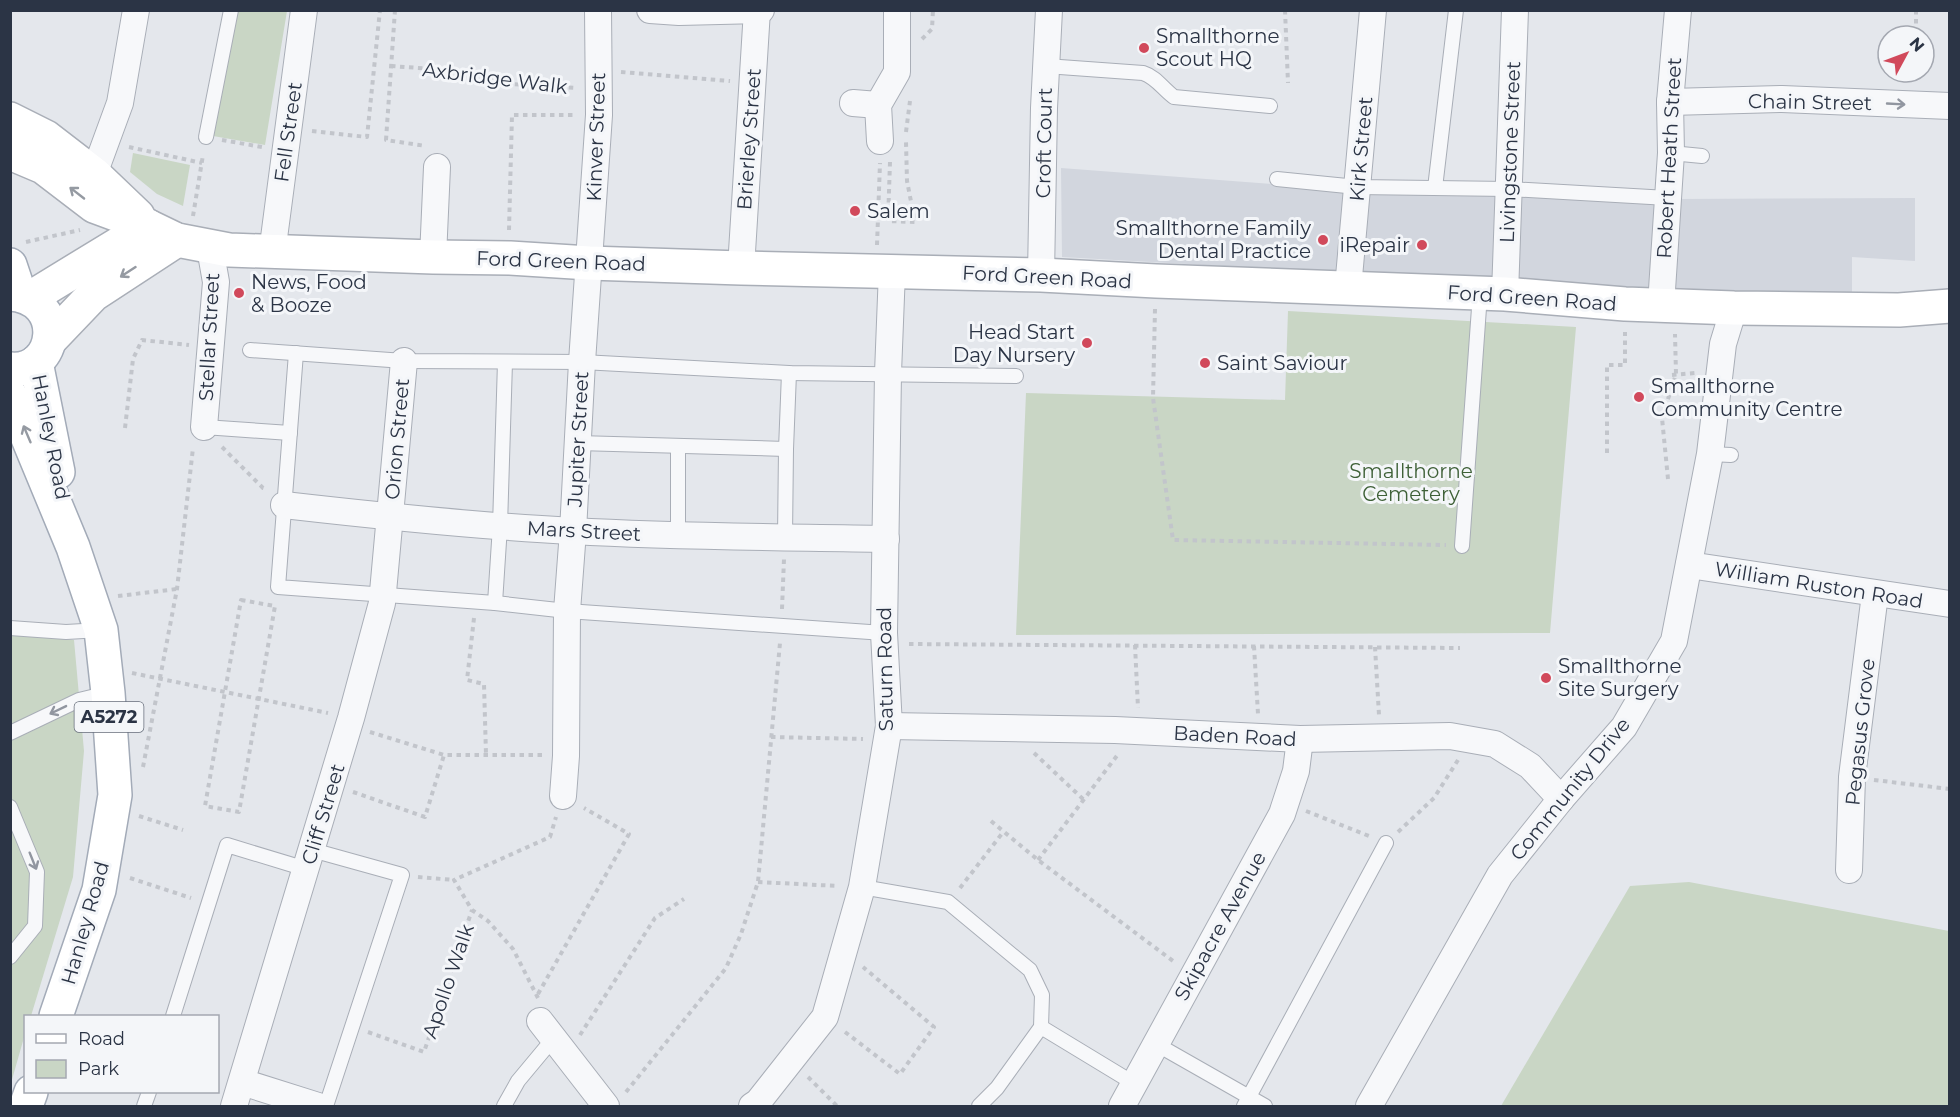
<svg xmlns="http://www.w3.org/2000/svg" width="1960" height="1117" font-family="Montserrat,sans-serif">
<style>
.built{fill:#d2d6de}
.green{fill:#c9d6c5}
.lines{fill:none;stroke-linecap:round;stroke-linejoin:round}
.service-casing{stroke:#a9aeb7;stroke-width:16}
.minor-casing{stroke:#a9aeb7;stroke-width:28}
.secondary-casing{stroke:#a9aeb7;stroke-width:36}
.primary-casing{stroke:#a3abb8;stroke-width:36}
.path{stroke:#c2c5cb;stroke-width:4;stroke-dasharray:4.5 4.5;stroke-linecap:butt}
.service{stroke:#f7f8fa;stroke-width:14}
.minor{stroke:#f7f8fa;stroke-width:26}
.secondary{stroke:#fff;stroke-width:33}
.primary{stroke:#fff;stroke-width:33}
.oneway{stroke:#9196a0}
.oneway2{stroke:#959aa2}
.poi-dot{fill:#d1495b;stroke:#f4f6f9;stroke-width:2}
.labels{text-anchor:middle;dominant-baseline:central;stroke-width:6;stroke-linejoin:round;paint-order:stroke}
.shield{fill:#f4f6f9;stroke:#676e7b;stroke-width:1.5}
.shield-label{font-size:18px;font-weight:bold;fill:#2b3445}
.poi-label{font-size:20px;fill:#2b3445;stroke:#f4f6f9;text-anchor:start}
.street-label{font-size:20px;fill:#2b3445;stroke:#f4f6f9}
.park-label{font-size:20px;fill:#3f6138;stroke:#f4f6f9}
</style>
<rect width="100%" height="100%" fill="#e4e7ec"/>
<path class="built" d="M 1061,168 L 1352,190 L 1676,199 L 1915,198 L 1915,261 L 1852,257 L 1852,301 L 1062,257 Z"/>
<g class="green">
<path d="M 234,11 L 287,11 L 265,145 L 213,136 Z"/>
<path d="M 133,153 L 190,165 L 183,206 L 157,194 L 130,172 Z"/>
<path d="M 1288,311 L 1576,327 L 1550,633 L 1016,635 L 1026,393 L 1285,400 Z"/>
<path d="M 11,634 L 74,640 L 84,751 L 73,877 L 31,1016 L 26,1016 L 25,1034 L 11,1083 Z"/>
<path d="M 1689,882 L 1949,931 L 1949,1106 L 1501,1106 L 1630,886 Z"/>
</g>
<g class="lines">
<defs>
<g id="service">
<path d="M 1046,66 L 1143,73 C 1156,77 1163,89 1174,97 L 1270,106"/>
<path d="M 206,137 L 231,10"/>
<path d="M 1671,153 L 1702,156"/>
<path d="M 1277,179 L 1357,187 L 1509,189 L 1668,198"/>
<path d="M 1435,188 L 1456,10"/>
<path d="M 250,350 L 404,361 L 582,362 L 789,373 L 1016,376"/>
<path d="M 296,353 L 278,587 L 495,603 L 567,611 L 884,633"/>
<path d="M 204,427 L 290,433"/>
<path d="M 578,443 L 786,449"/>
<path d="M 1710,454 L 1731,455"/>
<path d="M 678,535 L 678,446"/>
<path d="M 785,537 L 786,449 L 789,373"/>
<path d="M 1462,546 L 1480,294"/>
<path d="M 495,603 L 500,526 L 505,362"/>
<path d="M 10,628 L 66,632 L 101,630"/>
<path d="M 10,733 L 79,700 L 108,693"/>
<path d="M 10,807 L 37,872 L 35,926 L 10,957"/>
<path d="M 312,850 L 402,875 L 326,1106"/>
<path d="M 862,887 L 948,902 L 1030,970 L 1042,995 L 1041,1027 L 997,1088 L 979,1106"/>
<path d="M 173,1016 L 227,845 L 306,869"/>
<path d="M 1041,1027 L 1135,1084"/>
<path d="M 1156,1044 L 1265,1106"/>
<path d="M 144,1106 L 149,1092"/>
<path d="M 504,1106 L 518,1081 L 553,1039"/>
<path d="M 1244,1106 L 1386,843"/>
</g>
<g id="minor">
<path d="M 650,10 L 679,12 L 761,10"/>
<path d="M 1670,102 L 1782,99 L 1950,106"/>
<path d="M 853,103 L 878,105"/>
<path d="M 880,141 L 878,105 L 897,72 L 897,10"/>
<path d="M 94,174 L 120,103 L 136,10"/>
<path d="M 272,253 L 304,10"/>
<path d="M 433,257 L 437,167"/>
<path d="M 741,268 L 757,10"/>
<path d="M 1041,275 L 1044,108 L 1049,10"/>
<path d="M 1348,288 L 1373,10"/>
<path d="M 1505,294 L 1515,10"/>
<path d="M 1661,305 L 1671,153 L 1670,102 L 1678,10"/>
<path d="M 204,427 L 216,282 L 210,248"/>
<path d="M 284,505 C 380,516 476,526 573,531 C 677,537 781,537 886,539"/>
<path d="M 1689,565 L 1950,604"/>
<path d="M 889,726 L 1115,730 L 1300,739 L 1450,736 L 1495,744 L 1530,766 L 1561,799"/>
<path d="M 563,796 L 566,756 L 567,611 L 573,531 L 582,362 L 599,115 L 598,10"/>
<path d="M 1849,870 L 1852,777 L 1875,594"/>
<path d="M 540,1021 L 606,1106"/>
<path d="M 242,1082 L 318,1106"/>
<path d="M 234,1106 L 351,718 L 382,603 L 404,361"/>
<path d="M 752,1106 L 758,1102 L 825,1017 L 862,887 L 889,726 L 884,633 L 888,373 L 892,271"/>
<path d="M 1122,1106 L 1282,814 L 1296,771 L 1300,739"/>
<path d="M 1369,1106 L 1500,875 L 1561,799 L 1624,727 L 1674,641 L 1710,454 L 1723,344 L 1734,308"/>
</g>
<g id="secondary">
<path d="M 10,119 L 46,137 L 94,174 L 138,216"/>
<path d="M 10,153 L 43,167 L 94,206 L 148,226 L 177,240 L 229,250 L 433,257 L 510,258 L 589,263 L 741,268 L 1041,275 L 1156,281 L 1505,294 L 1625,304 L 1734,308 L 1899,310 L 1950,306"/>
<path d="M 30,298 L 148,226"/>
<path d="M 50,340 L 93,295 L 177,240"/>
</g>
<g id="primary">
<path d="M 10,265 L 20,295"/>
<path d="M 10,294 C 68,298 58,374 10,369"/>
<path d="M 36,362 L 58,472"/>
<path d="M 10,395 L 73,547 L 101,630 L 108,693 L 115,795 L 99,890 L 56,1016"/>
<path d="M 26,1106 L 31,1092"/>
</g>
</defs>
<use href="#service" class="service-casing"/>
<use href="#minor" class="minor-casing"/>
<use href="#secondary" class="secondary-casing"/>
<use href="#primary" class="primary-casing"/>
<g class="path">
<path d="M 395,10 L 386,140 L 426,146"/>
<path d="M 1285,10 L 1288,83"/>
<path d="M 1916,10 L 1916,36"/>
<path d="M 922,39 L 932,29 L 933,10"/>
<path d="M 391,66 L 447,70 L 484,74 L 511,84 L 577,88"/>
<path d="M 621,72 L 730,81"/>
<path d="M 312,131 L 367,137 L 380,10"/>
<path d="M 906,132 L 910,101"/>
<path d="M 222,140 L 262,147"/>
<path d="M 129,147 L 202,163"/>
<path d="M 890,162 L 888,221 L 915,222 L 907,181 L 906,142"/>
<path d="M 193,216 L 203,155"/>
<path d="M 509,230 L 512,115 L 575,115"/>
<path d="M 26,242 L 80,230"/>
<path d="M 877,245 L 880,163"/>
<path d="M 1155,309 L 1153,398 L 1173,540 L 1446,545"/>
<path d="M 1672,375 L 1695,373"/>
<path d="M 125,428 L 133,359 L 142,340 L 189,345"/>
<path d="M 222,447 L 263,488 L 266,489"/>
<path d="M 1607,453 L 1607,365 L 1625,365 L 1625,332"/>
<path d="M 1668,479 L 1662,418 L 1676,374 L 1675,334"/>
<path d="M 118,596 L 177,589"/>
<path d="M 241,600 L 275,606 L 239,812 L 205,806 Z"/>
<path d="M 782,609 L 784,559"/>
<path d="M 474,618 L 467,680 L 484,684 L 486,755"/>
<path d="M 909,644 L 1460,648"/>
<path d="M 1135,645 L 1138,708"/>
<path d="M 1254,646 L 1258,714"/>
<path d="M 1375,647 L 1379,715"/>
<path d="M 132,673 L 328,713"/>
<path d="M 370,732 L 444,755 L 542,755"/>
<path d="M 771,737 L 863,739"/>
<path d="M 1034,753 L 1084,800"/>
<path d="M 143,767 L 177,589 L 193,448"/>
<path d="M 1874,780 L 1950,789"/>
<path d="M 353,792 L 425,817 L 444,755"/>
<path d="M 1306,811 L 1369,836"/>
<path d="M 139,816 L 183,830"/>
<path d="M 991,821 L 1038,860 L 1173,961"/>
<path d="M 1398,832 L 1434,798 L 1458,760"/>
<path d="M 1038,860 L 1119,753"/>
<path d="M 418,877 L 454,880"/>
<path d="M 130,878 L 191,898"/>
<path d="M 758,882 L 838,886"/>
<path d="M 960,888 L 1004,831"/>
<path d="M 538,994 L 629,834 L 584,808"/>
<path d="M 538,998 L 513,949 L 488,921 L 472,910 L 454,880 L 550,837 L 556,817"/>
<path d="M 368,1032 L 424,1052 L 472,910"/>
<path d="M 845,1032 L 900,1074 L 934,1027 L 863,967"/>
<path d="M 580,1035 L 655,918 L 684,899"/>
<path d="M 808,1077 L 837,1106"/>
<path d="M 626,1092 L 726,968 L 741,934 L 758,882 L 780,643"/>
</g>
<use href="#service" class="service"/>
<use href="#minor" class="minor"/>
<use href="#secondary" class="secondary"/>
<use href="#primary" class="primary"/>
</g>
<defs><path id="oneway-shaft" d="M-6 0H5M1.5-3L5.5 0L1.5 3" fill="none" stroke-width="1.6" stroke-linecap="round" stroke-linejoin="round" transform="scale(1.5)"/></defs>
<g class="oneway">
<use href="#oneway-shaft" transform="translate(1896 104) rotate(3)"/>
<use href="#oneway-shaft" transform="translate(58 710) rotate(154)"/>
<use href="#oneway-shaft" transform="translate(33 861) rotate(68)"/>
</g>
<g class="oneway2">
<use href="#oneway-shaft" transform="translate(77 193) rotate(-142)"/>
<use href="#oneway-shaft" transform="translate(128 272) rotate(147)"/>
<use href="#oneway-shaft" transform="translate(27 434) rotate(-113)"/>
</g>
<g class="poi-dot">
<circle cx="1144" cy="48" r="6"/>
<circle cx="855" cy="211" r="6"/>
<circle cx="1323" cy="240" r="6"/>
<circle cx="1422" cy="245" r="6"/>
<circle cx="239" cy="293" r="6"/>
<circle cx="1087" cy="343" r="6"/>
<circle cx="1205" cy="363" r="6"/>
<circle cx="1639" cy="397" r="6"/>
<circle cx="1546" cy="678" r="6"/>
</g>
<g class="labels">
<rect class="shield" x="74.5" y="702" width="69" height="30" rx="4.5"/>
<g class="shield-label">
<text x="109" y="717">A5272</text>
</g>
<g class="poi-label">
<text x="1156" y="36">Smallthorne<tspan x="1156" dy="23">Scout HQ</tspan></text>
<text x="867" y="211">Salem</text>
<text x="1311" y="228" text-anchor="end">Smallthorne Family<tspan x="1311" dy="23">Dental Practice</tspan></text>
<text x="1410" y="245" text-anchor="end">iRepair</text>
<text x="251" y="282">News, Food<tspan x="251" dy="23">&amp; Booze</tspan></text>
<text x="1075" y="332" text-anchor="end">Head Start<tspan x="1075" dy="23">Day Nursery</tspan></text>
<text x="1217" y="363">Saint Saviour</text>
<text x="1651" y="386">Smallthorne<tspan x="1651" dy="23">Community Centre</tspan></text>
<text x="1558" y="666">Smallthorne<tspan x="1558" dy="23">Site Surgery</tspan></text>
</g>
<g class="street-label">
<text transform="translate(495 78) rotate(7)">Axbridge Walk</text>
<text transform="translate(1810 102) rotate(1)">Chain Street</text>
<text transform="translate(288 132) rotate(-82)">Fell Street</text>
<text transform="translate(596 137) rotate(-88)">Kinver Street</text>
<text transform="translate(749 139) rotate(-86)">Brierley Street</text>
<text transform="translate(1044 143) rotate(-89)">Croft Court</text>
<text transform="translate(1361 149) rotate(-85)">Kirk Street</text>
<text transform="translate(1510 152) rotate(-88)">Livingstone Street</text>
<text transform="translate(1669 158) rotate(-87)">Robert Heath Street</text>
<text transform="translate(561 261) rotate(2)">Ford Green Road</text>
<text transform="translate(1047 277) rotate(3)">Ford Green Road</text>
<text transform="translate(1532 298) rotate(4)">Ford Green Road</text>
<text transform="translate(209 337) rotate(-87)">Stellar Street</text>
<text transform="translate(51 437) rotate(79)">Hanley Road</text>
<text transform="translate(397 439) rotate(-85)">Orion Street</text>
<text transform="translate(578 439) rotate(-87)">Jupiter Street</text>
<text transform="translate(584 531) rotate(3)">Mars Street</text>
<text transform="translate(1819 585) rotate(9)">William Ruston Road</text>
<text transform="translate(885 669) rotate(-91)">Saturn Road</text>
<text transform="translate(1860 732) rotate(-84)">Pegasus Grove</text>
<text transform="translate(1235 736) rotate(3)">Baden Road</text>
<text transform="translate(1570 789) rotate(-51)">Community Drive</text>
<text transform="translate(323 814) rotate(-73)">Cliff Street</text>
<text transform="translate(85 923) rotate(-74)">Hanley Road</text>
<text transform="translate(1220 926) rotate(-61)">Skipacre Avenue</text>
<text transform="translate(448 981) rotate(-71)">Apollo Walk</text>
</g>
<g class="park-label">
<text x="1411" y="471">Smallthorne<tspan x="1411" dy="23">Cemetery</tspan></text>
</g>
</g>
<rect width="1960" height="1117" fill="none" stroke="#2b3445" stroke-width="24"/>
<rect x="24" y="1015" width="195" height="78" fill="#f4f6f9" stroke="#a4a8b1" stroke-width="1.5"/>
<rect x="36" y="1034" width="30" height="9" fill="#ffffff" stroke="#a4a8b1" stroke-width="1.5"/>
<text x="78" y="1045" font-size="18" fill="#2b3445">Road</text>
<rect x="36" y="1060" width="30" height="18" fill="#c9d6c5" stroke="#a4a8b1" stroke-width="1.5"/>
<text x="78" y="1075" font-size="18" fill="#2b3445">Park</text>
<g transform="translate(1906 54) rotate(49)"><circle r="28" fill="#f4f6f9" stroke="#a4a8b1" stroke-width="1.5"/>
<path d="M0-4.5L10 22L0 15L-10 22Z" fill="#d1495b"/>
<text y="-9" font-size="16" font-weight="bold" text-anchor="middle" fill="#2b3445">N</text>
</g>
</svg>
